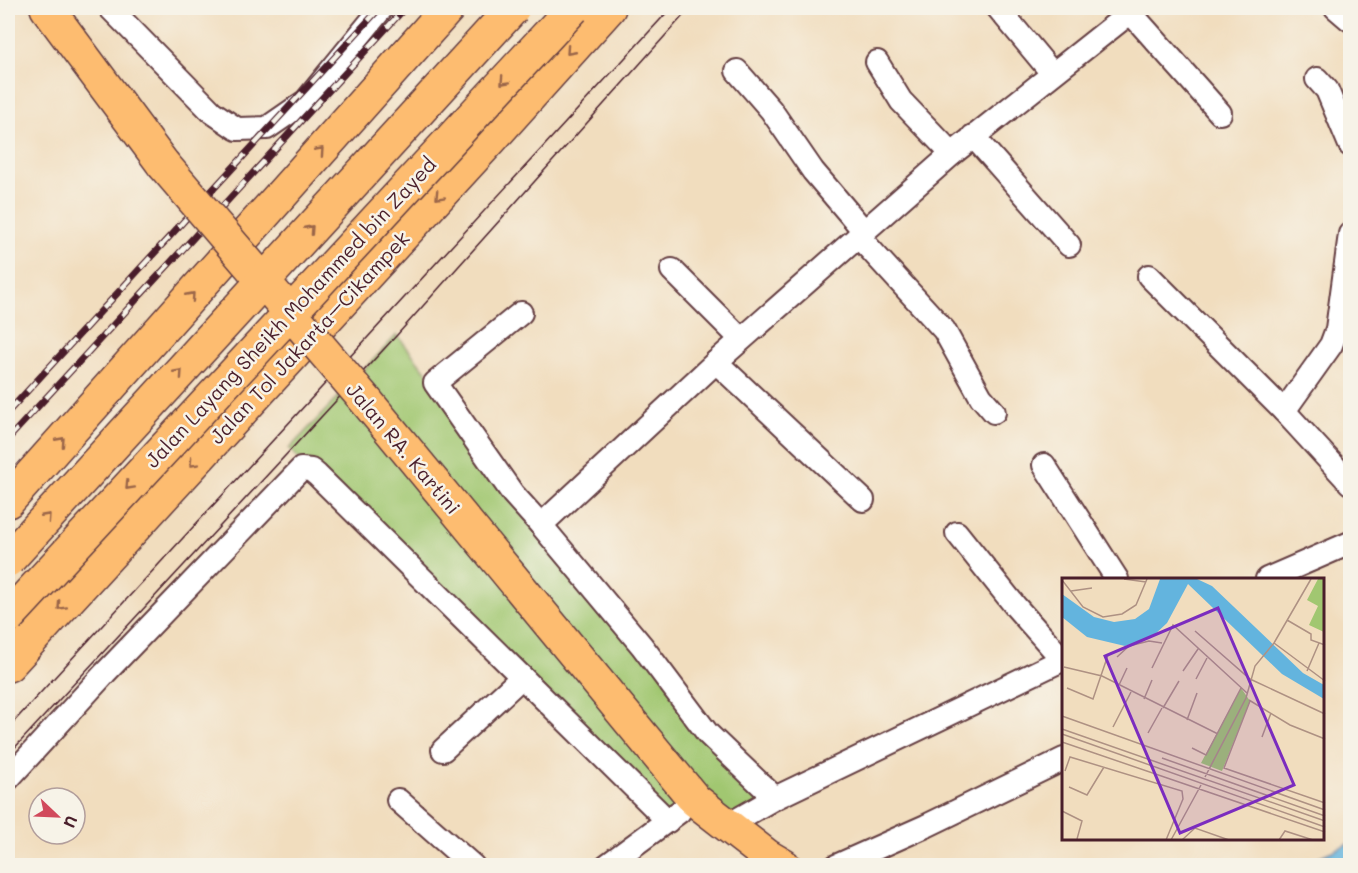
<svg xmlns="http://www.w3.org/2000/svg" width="1358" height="873" font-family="Mali,sans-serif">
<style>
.green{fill:#a1c771;stroke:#76734e;stroke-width:1.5}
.water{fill:#63b4de;stroke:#566a84;stroke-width:1.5}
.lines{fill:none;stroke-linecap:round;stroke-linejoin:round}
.street-casing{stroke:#633c41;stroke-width:26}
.primary-casing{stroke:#633c41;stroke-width:36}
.highway-casing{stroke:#633c41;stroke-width:36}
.street{stroke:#fff;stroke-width:22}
.primary{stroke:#fdbc6f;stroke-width:33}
.highway{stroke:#fdbc6f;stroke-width:33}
.tram{stroke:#4a1f2b;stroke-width:1.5}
.rail-casing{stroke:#4a1f2b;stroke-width:7}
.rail{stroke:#f7f3e8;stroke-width:4.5;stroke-dasharray:14;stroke-linecap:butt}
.primary-bridge-casing{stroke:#633c41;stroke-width:36;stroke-linecap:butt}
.highway-bridge-casing{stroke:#633c41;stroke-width:36;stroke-linecap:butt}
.primary-bridge{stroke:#fdbc6f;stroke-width:33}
.highway-bridge{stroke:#fdbc6f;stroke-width:33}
.oneway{stroke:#9b664a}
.labels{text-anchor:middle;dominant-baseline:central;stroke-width:5;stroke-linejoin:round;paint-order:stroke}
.street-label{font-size:20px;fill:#4a1f2b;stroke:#f7f3e8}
.inset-road{fill:none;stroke:#ae9183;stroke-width:1.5}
.view{fill:#7b2cbf;fill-opacity:0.15;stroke:#7b2cbf;stroke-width:3}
.inset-edge{fill:none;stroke:#4a1f2b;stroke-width:3}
</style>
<rect width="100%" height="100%" fill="#f7f3e8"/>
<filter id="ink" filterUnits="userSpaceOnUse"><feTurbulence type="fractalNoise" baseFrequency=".0167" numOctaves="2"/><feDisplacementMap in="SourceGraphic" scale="12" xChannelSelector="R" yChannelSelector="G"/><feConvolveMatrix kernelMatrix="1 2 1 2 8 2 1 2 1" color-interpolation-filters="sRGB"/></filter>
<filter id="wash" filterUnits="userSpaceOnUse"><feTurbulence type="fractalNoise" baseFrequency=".008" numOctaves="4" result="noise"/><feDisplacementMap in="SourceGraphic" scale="24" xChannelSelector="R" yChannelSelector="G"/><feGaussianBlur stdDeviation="1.35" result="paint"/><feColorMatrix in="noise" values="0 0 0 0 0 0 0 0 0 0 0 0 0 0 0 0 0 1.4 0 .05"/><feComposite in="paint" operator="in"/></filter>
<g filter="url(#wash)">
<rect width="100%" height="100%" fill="#f1ddbe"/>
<path class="green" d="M 397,335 L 435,383 L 513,494 L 775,798 L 726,826 L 695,800 L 668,821 L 289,449 Z"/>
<path class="water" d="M 1350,843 L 1350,865 L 1301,865 Z"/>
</g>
<g filter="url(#ink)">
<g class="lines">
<defs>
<g id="street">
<path d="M 110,8 L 212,112 L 237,129 L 267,128 L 306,101 L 382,8"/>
<path d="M 998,8 L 1052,73"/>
<path d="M 1336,8 L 1350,20"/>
<path d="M 1130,12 L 1220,113"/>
<path d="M 877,62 L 901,101 L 952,154"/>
<path d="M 737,71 L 771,110 L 813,171 L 864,231"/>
<path d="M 1317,79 L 1327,90 L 1350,145"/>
<path d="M 973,136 L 1069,245"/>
<path d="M 858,236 L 944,330 L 981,397 L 994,412"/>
<path d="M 672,270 L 741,339"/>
<path d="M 1149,276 L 1284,411 L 1350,483"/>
<path d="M 521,313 L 435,383 L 513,494 L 541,525 L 642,646 L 708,734 L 775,798"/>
<path d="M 716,362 L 863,500"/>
<path d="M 1284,411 L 1331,345 L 1337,329 L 1350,234"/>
<path d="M 1044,465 L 1117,579"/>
<path d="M 541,525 L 716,362 L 952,154 L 1136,8"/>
<path d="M 957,533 L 1016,607 L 1063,660"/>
<path d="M 1267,579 L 1350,543"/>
<path d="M 443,750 L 522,677"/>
<path d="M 8,779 L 105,673 L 301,469 L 311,470 L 317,475 L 668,821"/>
<path d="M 398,800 L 473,866"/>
<path d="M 726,826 L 775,798 L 1064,659"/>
<path d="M 606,866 L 679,812"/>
<path d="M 836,866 L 926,826 L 1064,759"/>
</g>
<g id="primary">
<path d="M 47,8 L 163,164"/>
<path d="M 367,402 L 695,800 L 767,856 L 784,866"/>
</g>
<g id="highway">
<path d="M 8,501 L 448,8"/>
<path d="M 8,665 L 491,139 L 609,8"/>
</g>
</defs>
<use href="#street" class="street-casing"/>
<use href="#primary" class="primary-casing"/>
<use href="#highway" class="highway-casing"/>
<use href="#street" class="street"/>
<use href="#primary" class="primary"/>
<use href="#highway" class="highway"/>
<g class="tram">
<path d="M 8,728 L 671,8"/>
<path d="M 8,755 L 397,335 L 690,8"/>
</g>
<defs>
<g id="rail">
<path d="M 8,412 L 380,8"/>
<path d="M 8,439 L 405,8"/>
</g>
</defs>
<use href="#rail" class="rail-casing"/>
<use href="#rail" class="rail"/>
<defs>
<path id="primary-bridge" d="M 163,164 L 367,402"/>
<g id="highway-bridge">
<path d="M 8,560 L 513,8"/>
<path d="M 8,617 L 573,8"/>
</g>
</defs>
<use href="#primary-bridge" class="primary-bridge-casing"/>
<use href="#highway-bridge" class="highway-bridge-casing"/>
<use href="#primary-bridge" class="primary-bridge"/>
<use href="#highway-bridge" class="highway-bridge"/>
</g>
<defs><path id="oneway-chevron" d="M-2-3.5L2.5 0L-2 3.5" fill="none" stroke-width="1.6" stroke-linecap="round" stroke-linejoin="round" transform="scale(1.5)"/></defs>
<g class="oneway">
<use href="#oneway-chevron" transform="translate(570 51) rotate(132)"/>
<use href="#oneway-chevron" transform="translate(504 81) rotate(133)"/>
<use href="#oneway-chevron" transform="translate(320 151) rotate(-48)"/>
<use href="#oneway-chevron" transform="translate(439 196) rotate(133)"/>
<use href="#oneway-chevron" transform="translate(310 229) rotate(-48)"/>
<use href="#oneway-chevron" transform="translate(191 296) rotate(-48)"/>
<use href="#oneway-chevron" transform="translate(179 373) rotate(-48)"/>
<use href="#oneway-chevron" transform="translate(61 441) rotate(-48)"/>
<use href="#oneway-chevron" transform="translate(193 463) rotate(133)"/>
<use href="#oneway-chevron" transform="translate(129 486) rotate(133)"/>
<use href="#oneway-chevron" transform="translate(47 517) rotate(-48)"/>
<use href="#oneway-chevron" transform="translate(61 606) rotate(133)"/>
</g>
</g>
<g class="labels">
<g class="street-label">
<text transform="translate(290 312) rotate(-47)">Jalan Layang Sheikh Mohammed bin Zayed</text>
<text transform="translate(309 337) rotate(-47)">Jalan Tol Jakarta–Cikampek</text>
<text transform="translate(404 448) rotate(50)">Jalan RA. Kartini</text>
</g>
</g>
<g transform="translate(1062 578)">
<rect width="262" height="262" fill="#f1ddbe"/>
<path d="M 256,1 L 262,1 L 262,54 L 247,47 L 256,28 L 245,22 ZM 179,110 L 188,123 L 160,193 L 139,185 Z" fill="#a1c771"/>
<path d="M 98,1 L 135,1 L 150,8 L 241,95 L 262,107 L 262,121 L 220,96 L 126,6 L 105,45 L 89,60 L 63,68 L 25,59 L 0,39 L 0,16 L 32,39 L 52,44 L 73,41 L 87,31 Z" fill="#63b4de"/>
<path class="inset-road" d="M 62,1 L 84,4M 0,2 L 21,29 L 41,39 L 60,36 L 74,27 L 85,1M 9,13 L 30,10M 225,42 L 249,56 L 249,62 L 263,67M 133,53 L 188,101 L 263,136M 212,65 L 263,103M 55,79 L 67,68 L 87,63 L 100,65M 2,89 L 40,98 L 156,156M 90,90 L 111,47 L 185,115M 121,93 L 136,71M 245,93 L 257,65M 134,101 L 145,80M 57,107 L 65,90M 5,110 L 31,121 L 46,77M 82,121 L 90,102M 187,122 L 228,147 L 263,161M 188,123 L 162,190 L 263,225M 101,130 L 117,103M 0,138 L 263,232M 125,142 L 135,115M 51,149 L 69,114M 0,151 L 263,243M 86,155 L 100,130M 0,156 L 263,249M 200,159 L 209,135M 0,164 L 263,254M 130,170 L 144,177 L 179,110M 100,180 L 263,238M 3,193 L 8,179 L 120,213 L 121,221 L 104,262M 143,199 L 184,120 L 193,88 L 212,65 L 249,1M 7,209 L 25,217 L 42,189M 0,233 L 20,243 L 15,261M 109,262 L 139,207M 120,262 L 133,250 L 167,262M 217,262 L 223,253 L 251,262"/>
<path class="view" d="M 156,30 L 232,207 L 118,255 L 43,78 Z"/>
<rect width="262" height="262" class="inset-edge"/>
</g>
<rect width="1358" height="873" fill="none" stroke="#f7f3e8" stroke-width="30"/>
<g transform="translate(57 816) rotate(113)"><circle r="28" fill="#f7f3e8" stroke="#b29e9c" stroke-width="1.5"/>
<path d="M0-4.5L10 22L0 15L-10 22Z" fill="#d1495b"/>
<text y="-9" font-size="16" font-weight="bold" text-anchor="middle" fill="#4a1f2b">U</text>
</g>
</svg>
